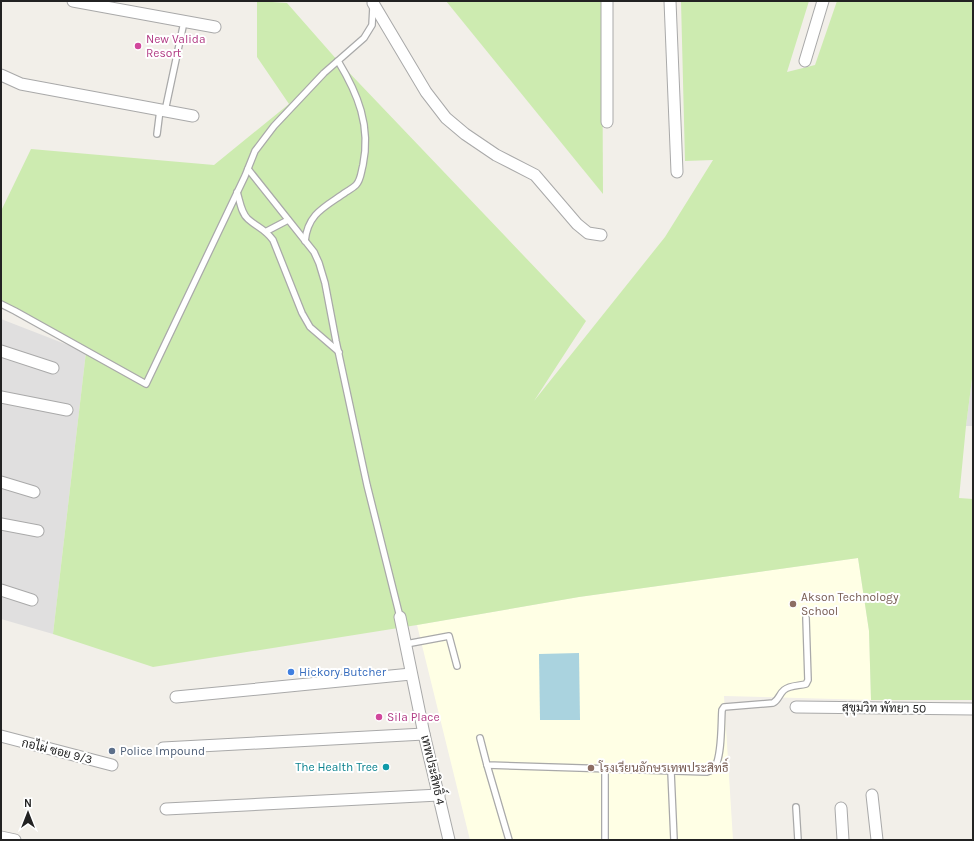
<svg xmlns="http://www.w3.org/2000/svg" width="974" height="841" font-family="Karla,Sarabun,sans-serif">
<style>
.residential{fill:#e0dfdf}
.education{fill:#ffffe5}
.grass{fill:#cdebb0}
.water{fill:#aad3df}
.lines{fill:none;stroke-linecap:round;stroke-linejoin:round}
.service-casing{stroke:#a9a9a9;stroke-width:8}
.minor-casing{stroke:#a9a9a9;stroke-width:13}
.service{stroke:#fff;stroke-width:5.5}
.minor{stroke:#fff;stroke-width:11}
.hotel-dot{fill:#d1479c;stroke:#fff;stroke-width:1.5}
.education-dot{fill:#8d6e63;stroke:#fff;stroke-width:1.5}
.shop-dot{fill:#3f7fe0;stroke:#fff;stroke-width:1.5}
.service-dot{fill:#5c6f8a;stroke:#fff;stroke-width:1.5}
.culture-dot{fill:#0f9aa8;stroke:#fff;stroke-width:1.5}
.labels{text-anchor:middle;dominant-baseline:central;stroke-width:4;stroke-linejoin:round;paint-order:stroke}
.hotel-label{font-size:12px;fill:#b23c85;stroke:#fff;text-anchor:start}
.education-label{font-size:12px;fill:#785e54;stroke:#fff;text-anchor:start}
.shop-label{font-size:12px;fill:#366cbe;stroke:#fff;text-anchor:start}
.street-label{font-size:12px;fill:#222;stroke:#fff}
.service-label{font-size:12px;fill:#4e5e75;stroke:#fff;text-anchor:start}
.culture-label{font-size:12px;fill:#0d838f;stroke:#fff;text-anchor:end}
</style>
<rect width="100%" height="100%" fill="#f2efe9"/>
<g class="residential">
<path d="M 1,319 L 86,352 L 53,634 L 1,619 Z"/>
<path d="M 973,371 L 973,426 L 966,426 Z"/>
</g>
<path class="education" d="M 858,558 L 869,631 L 871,700 L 724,696 L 733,840 L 470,840 L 417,625 L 579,597 Z"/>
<g class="grass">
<path d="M 257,1 L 287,3 L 338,61 L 586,321 L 534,401 L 665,237 L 713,160 L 685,161 L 681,1 L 809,1 L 787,72 L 815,65 L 837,1 L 973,1 L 973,371 L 966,426 L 959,498 L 973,499 L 973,700 L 871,700 L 869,631 L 858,558 L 579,597 L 417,625 L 153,667 L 53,634 L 86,352 L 1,306 L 1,211 L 31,149 L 214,165 L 289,104 L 257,57 Z"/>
<path d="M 446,1 L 602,1 L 603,194 Z"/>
</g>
<path class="water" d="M 579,653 L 580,720 L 540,720 L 539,654 Z"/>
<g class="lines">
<defs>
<g id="service">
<path d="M 165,111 L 184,22"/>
<path d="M 157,134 L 160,110"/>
<path d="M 248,169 L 314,252 L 319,263 L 325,283 L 336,341 L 367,485 L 400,617"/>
<path d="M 237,192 C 240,201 241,213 248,219 C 258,228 264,228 273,240 L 302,313 L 310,327 L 339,352"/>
<path d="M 267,231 L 288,220"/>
<path d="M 305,241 C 308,213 325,207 346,192 C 349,190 353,188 356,185 C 361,180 361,172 363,165 C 371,126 358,94 338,61"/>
<path d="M 1,304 L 15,311 L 146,384 L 245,176 L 255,151 L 274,126 L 324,73 L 364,38 L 372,25 L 373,7"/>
<path d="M 406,644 L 449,636 L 457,666"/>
<path d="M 480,738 L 487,765 L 707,772 C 710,771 713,770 715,767 C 722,755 721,725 722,710 L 724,707 L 773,703 C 779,700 779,694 784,690 C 790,685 799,686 806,684 L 808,680 L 806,618"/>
<path d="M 487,765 L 509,840"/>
<path d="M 605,769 L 605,840"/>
<path d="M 671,772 L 674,840"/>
<path d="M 796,807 L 798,840"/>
</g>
<g id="minor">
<path d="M 73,1 L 215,27"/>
<path d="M 607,1 L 607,122"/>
<path d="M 670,1 L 677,172"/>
<path d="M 373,3 L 426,92 L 446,118 L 465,134 L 496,155 L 535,175 L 577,224 L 588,233 L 601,235"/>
<path d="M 805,61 L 823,1"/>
<path d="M 1,75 L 21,84 L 193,116"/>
<path d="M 1,351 L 53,368"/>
<path d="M 1,397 L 67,410"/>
<path d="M 1,482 L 34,492"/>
<path d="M 1,524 L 38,531"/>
<path d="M 1,590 L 32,600"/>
<path d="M 400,617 L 424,734 L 449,840"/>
<path d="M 176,697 L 411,674"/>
<path d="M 796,707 L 973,709"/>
<path d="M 1,736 L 112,765"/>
<path d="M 163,748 L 424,734"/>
<path d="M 872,795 L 877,840"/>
<path d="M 841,808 L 843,840"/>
<path d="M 166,809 L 439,795"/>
<path d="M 1,837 L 15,840"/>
</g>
</defs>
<use href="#service" class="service-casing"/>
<use href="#minor" class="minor-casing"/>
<use href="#service" class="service"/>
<use href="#minor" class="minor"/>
</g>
<g class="hotel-dot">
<circle cx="138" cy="46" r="4"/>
<circle cx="379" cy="717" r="4"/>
</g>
<g class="education-dot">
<circle cx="793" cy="604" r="4"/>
<circle cx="591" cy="768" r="4"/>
</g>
<circle class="shop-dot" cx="291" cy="672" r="4"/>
<circle class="service-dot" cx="112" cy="751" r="4"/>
<circle class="culture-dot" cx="386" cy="767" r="4"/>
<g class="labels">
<g class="hotel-label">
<text x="146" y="39">New Valida<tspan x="146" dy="14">Resort</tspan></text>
<text x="387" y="717">Sila Place</text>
</g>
<g class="education-label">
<text x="801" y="597">Akson Technology<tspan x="801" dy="14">School</tspan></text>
<text x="599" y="768">โรงเรียนอักษรเทพประสิทธิ์</text>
</g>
<g class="shop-label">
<text x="299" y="672">Hickory Butcher</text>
</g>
<g class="street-label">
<text transform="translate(884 708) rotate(1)">สุขุมวิท พัทยา 50</text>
<text transform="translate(57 751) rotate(14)">กอไผ่ ซอย 9/3</text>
<text transform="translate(433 770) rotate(77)">เทพประสิทธิ์ 4</text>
</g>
<g class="service-label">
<text x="120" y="751">Police Impound</text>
</g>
<g class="culture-label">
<text x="378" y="767">The Health Tree</text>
</g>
</g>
<rect width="974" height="841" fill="none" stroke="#222222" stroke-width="4"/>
<g transform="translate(28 813)" stroke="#ffffff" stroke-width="3" paint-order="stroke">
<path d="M0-3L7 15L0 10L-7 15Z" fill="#222222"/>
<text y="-6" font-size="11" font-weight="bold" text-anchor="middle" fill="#222222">N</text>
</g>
</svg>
